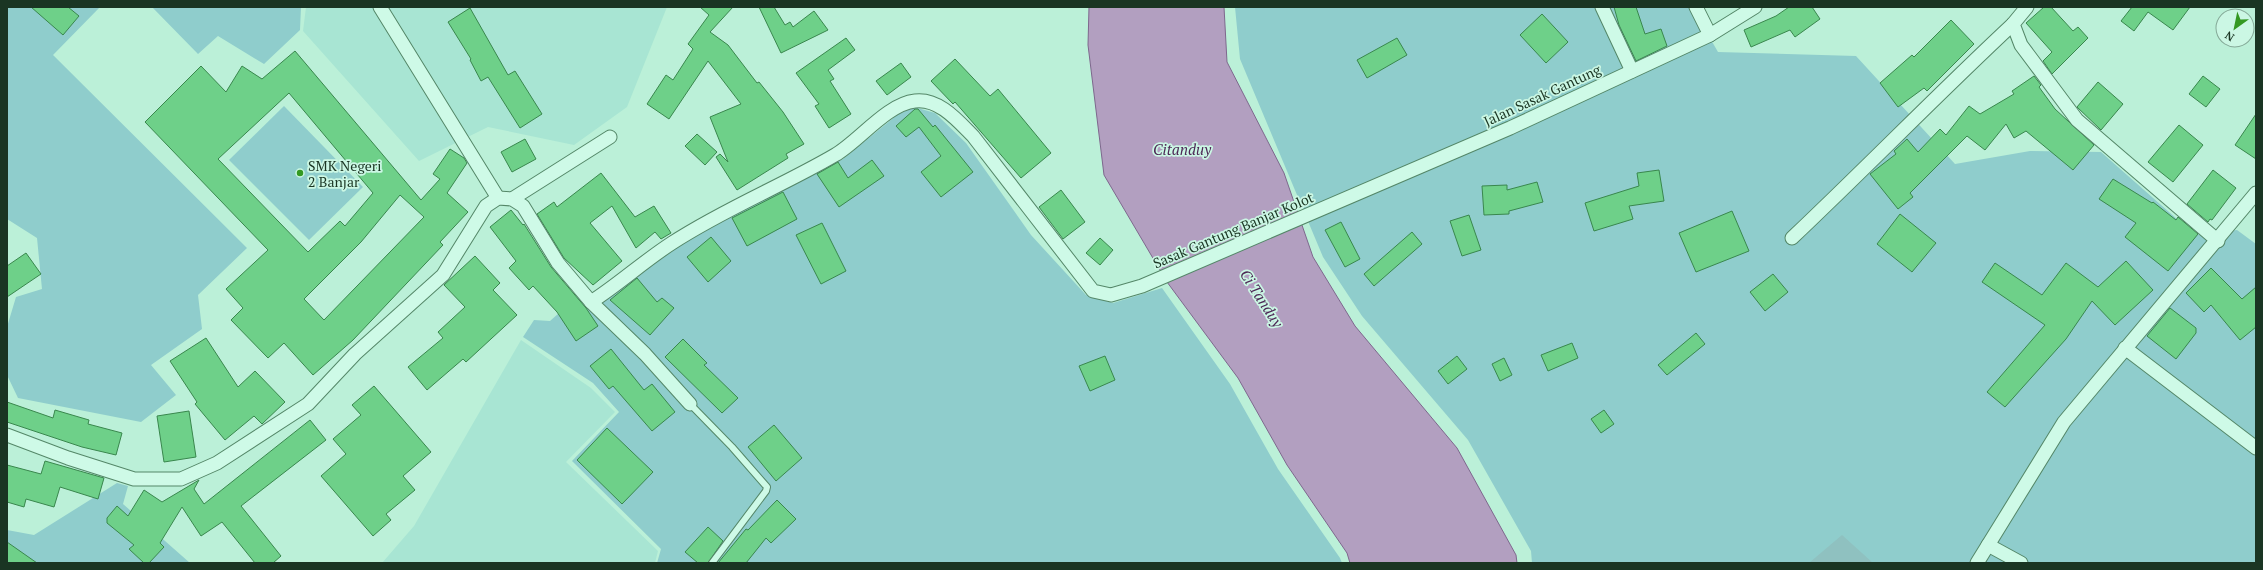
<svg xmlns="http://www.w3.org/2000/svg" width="2263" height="570" font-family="'PT Serif',serif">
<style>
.farmland{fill:#a8e5d3}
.green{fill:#8fcdcc}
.cemetery{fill:#8fc1c0}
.water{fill:#b29fc0;stroke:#7e678d}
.building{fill:#6ed089;stroke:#39874d;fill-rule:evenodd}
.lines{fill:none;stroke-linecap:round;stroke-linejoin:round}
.service-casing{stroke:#548768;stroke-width:8}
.minor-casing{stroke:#548768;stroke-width:15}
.service{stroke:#cefae7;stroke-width:6}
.minor{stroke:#cefae7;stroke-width:13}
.poi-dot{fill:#392;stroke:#cbf7e4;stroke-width:1.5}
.labels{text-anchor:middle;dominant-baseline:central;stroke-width:3.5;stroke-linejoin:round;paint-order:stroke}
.street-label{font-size:14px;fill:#1a3523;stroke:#cbf7e4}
.poi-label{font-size:14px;fill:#1a3523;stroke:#cbf7e4;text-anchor:start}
.water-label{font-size:15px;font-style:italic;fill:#4d2856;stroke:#cbf7e4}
</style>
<rect width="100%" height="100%" fill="#bbf0d8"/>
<g class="farmland">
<path d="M 306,7 L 667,7 L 627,107 L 574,145 L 488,127 L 419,161 L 303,31 Z"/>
<path d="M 521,340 L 591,388 L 615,412 L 566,462 L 658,551 L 655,563 L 382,563 L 414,526 Z"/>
</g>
<g class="green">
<path d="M 7,7 L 100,7 L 53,55 L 247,248 L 198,295 L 202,329 L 151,365 L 176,395 L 141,422 L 18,398 L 7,375 L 7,327 L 16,297 L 42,289 L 37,238 L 7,219 Z"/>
<path d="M 152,7 L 301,7 L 300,30 L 264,64 L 218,36 L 198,54 Z"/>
<path d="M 1235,7 L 1692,7 L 1718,52 L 1856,56 L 1955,164 L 2030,151 L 2101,152 L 2195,235 L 2237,230 L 2256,244 L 2256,563 L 1532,563 L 1531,551 L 1468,440 L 1362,316 L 1323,257 L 1240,59 Z"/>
<path d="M 284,106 L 363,187 L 309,240 L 229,160 Z"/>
<path d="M 914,107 L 935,113 L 966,143 L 1031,235 L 1086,295 L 1113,303 L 1162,288 L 1230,384 L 1278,469 L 1340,558 L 1342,563 L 657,563 L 661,549 L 572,461 L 619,412 L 593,383 L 523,337 L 534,320 L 550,321 L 577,297 L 591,308 L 675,247 L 731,213 L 843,159 L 897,115 Z"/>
<path d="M 117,483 L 128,486 L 123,504 L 190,563 L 7,563 L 7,530 L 34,535 Z"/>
</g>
<path class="cemetery" d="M 1842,535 L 1873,563 L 1809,563 Z"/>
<path class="water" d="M 1089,7 L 1224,7 L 1227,62 L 1284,173 L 1313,257 L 1355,326 L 1457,448 L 1516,555 L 1517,563 L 1350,563 L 1347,553 L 1287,465 L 1238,378 L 1167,282 L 1104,175 L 1088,45 Z"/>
<g class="building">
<path d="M 31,7 L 68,7 L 79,16 L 63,35 Z"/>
<path d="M 700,7 L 733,7 L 710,32 L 728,45 L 757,83 L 759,82 L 783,112 L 804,144 L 786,154 L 788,158 L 737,190 L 716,157 L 720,154 L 728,162 L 710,117 L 741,104 L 708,61 L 669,119 L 647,104 L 666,75 L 673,80 L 693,49 L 688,44 L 709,15 Z"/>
<path d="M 759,7 L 774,7 L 785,25 L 790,22 L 793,27 L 814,11 L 828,30 L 781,53 Z"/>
<path d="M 1614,7 L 1636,7 L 1645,34 L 1661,29 L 1667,46 L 1636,61 L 1619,25 Z"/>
<path d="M 1789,7 L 1812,7 L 1820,19 L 1795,37 L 1790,30 L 1751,47 L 1744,30 L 1776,16 Z"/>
<path d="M 2044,7 L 2051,7 L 2073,31 L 2078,27 L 2088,38 L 2052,74 L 2043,61 L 2052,52 L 2026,23 Z"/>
<path d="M 2132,7 L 2190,7 L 2173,30 L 2148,12 L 2134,31 L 2121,21 Z"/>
<path d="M 470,8 L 508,75 L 515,71 L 542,114 L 520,128 L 488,77 L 481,81 L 470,60 L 471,59 L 448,22 Z"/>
<path d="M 1542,14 L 1568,42 L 1546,63 L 1520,35 Z"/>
<path d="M 1951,20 L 1974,44 L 1927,91 L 1924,88 L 1898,107 L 1880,83 L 1912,55 L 1914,57 Z"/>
<path d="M 846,38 L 855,50 L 828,70 L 834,79 L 830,81 L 851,114 L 829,128 L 815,106 L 819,104 L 796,73 Z"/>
<path d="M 1397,38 L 1407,55 L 1367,78 L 1357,60 Z"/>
<path d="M 295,51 L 421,200 L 440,179 L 433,174 L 450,149 L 464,158 L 467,163 L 447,193 L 468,212 L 440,242 L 443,245 L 353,340 L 313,375 L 284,343 L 268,358 L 231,320 L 243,308 L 226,289 L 268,250 L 145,122 L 201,66 L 226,92 L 242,66 L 262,79 ZM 289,93 L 373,193 L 345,226 L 340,221 L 308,252 L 218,159 ZM 400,195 L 424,217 L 324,320 L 304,299 L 361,242 Z"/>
<path d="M 955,59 L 990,96 L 998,89 L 1051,153 L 1021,178 L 955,102 L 953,104 L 931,81 Z"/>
<path d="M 901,63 L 911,77 L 887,95 L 876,81 Z"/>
<path d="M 2034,76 L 2041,85 L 2039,87 L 2055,109 L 2094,145 L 2073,170 L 2026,131 L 2014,138 L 2006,124 L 1985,150 L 1967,136 L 1910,193 L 1913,197 L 1898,209 L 1870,174 L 1896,154 L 1894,151 L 1907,139 L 1918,152 L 1940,129 L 1946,135 L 1969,106 L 1980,114 L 2014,94 L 2012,91 Z"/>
<path d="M 2203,76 L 2220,89 L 2206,107 L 2189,94 Z"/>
<path d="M 2098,82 L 2123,104 L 2101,130 L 2077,107 Z"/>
<path d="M 915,109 L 918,109 L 933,127 L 935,125 L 973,172 L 941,197 L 921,172 L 941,156 L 919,127 L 906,137 L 896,126 Z"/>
<path d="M 2256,114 L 2256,159 L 2235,145 Z"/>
<path d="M 2179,125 L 2203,145 L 2173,182 L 2148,162 Z"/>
<path d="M 697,134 L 717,152 L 705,165 L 685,146 Z"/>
<path d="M 525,139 L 536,159 L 512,172 L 501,152 Z"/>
<path d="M 872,160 L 884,176 L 839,207 L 817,174 L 838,162 L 848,178 Z"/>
<path d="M 1659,170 L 1664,201 L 1629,206 L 1633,219 L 1594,231 L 1585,203 L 1639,186 L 1637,173 Z"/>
<path d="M 2213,170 L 2236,188 L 2212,220 L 2210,219 L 2208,222 L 2187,204 Z"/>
<path d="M 601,173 L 635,217 L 654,206 L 671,233 L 661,239 L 655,232 L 636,248 L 612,206 L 590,223 L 622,261 L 593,285 L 564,258 L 537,214 L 554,202 L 557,207 Z"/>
<path d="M 2113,179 L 2152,203 L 2153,202 L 2176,220 L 2178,217 L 2198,234 L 2168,271 L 2125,237 L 2136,223 L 2099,199 Z"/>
<path d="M 1537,182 L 1543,202 L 1509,211 L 1509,214 L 1484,215 L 1482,186 L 1507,185 L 1507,190 Z"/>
<path d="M 1061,190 L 1085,222 L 1063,239 L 1039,207 Z"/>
<path d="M 783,192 L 797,219 L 747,246 L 732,218 Z"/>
<path d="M 511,210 L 523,225 L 524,224 L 551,267 L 586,308 L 598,326 L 576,341 L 557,312 L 533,286 L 529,290 L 509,268 L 516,261 L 490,227 Z"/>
<path d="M 1732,211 L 1749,251 L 1696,272 L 1679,233 Z"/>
<path d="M 1900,214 L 1936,243 L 1912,272 L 1877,244 Z"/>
<path d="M 1469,215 L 1481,250 L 1462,256 L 1450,221 Z"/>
<path d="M 1341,222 L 1360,259 L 1345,267 L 1325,230 Z"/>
<path d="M 822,223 L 846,271 L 821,284 L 796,235 Z"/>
<path d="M 1412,232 L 1422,244 L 1374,286 L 1364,274 Z"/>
<path d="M 711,237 L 731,261 L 708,282 L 687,257 Z"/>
<path d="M 1100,238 L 1113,250 L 1100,265 L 1086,253 Z"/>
<path d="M 26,253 L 41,274 L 7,297 L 7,266 Z"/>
<path d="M 475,256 L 500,283 L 493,290 L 517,315 L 466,362 L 463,359 L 427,390 L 408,367 L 443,338 L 438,332 L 465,307 L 444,285 Z"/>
<path d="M 2126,261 L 2153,290 L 2115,325 L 2092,301 L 2066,339 L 2005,407 L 1987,392 L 2045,325 L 1982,282 L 1995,263 L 2042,295 L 2066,263 L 2098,287 Z"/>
<path d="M 2211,268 L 2242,299 L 2256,287 L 2256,327 L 2240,340 L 2211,305 L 2204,312 L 2186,293 Z"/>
<path d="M 1773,274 L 1788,292 L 1765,311 L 1750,292 Z"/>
<path d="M 637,278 L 657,302 L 662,298 L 674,308 L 650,335 L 610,300 Z"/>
<path d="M 2170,308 L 2196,328 L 2196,333 L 2176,359 L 2147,336 Z"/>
<path d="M 1696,333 L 1705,344 L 1667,375 L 1658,365 Z"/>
<path d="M 206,338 L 238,387 L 255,371 L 285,402 L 262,424 L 254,416 L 225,440 L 195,404 L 197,402 L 170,361 Z"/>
<path d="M 683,339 L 707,363 L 704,365 L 738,398 L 722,413 L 665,357 Z"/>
<path d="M 1572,343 L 1578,358 L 1548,371 L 1541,355 Z"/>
<path d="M 611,349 L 644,390 L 652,384 L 675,412 L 652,431 L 613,386 L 609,389 L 590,366 Z"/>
<path d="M 1105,356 L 1115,380 L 1090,391 L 1079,366 Z"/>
<path d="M 1457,356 L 1467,369 L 1448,384 L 1438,371 Z"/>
<path d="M 1504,358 L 1512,375 L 1500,381 L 1492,364 Z"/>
<path d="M 374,386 L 431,452 L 403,476 L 415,490 L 386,514 L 391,520 L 373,536 L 321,476 L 346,454 L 333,439 L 361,415 L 352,405 Z"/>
<path d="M 7,402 L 53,418 L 55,410 L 89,420 L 88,424 L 122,433 L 116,455 L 82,447 L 7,422 Z"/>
<path d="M 1604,410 L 1614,424 L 1601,433 L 1591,419 Z"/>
<path d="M 189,411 L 196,457 L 164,462 L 157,416 Z"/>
<path d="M 310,420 L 326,440 L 241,506 L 281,556 L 273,563 L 255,563 L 222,522 L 201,536 L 182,507 L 160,543 L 164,547 L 149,563 L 144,563 L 129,549 L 134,545 L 107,523 L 107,518 L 117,506 L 128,516 L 144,490 L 162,502 L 199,480 L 194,489 L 204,504 Z"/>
<path d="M 774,425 L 802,458 L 776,481 L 748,447 Z"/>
<path d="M 607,428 L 653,472 L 622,504 L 577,460 Z"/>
<path d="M 45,461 L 104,478 L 98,499 L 60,487 L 54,507 L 26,499 L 24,507 L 7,502 L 7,465 L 41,474 Z"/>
<path d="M 777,500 L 796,519 L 771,543 L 766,538 L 746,563 L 718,563 L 746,529 L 748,530 Z"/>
<path d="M 708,527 L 723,541 L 708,563 L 698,563 L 685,552 Z"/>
<path d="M 7,542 L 37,563 L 7,563 Z"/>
</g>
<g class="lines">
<defs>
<path id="service" d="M 690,404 L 732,447 L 767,487 L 766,491 L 712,563"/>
<g id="minor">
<path d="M 380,7 L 498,198"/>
<path d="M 1602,7 L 1632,71"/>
<path d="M 1696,7 L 1710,35"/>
<path d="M 2027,7 L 2013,24 L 2021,45 L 2077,120 L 2218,241"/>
<path d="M 512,199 L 610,137"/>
<path d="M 1792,238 C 1867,167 1938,94 2013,24"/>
<path d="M 591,302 C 619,284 644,261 672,243 C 724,209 782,186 835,155 C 859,141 887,104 915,101 C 939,98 958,121 973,136 L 1093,291 L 1111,295 L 1142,286 L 1510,128 L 1710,35 L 1755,7"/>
<path d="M 2125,348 L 2256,448"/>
<path d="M 7,435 L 68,458 L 134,479 L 181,479 L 217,463 L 308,404 L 355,354 L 443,275 L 486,206 L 498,198 L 512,199 L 523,206 L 558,263 L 591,302 L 645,354 L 690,404"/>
<path d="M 1988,545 L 2021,563"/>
<path d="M 1977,563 L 2064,422 L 2256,193"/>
</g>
</defs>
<use href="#service" class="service-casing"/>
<use href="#minor" class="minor-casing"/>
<use href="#service" class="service"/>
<use href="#minor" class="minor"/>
</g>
<circle class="poi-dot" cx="300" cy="173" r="4"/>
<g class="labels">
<g class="street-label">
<text transform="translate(1542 95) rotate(-25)">Jalan Sasak Gantung</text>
<text transform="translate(1233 230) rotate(-23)">Sasak Gantung Banjar Kolot</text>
</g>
<g class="poi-label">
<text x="308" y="165">SMK Negeri<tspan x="308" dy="16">2 Banjar</tspan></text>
</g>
<g class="water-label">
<text x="1182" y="149">Citanduy</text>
<text transform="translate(1262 298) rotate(57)">Ci Tanduy</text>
</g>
</g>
<rect width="2263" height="570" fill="none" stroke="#1a3523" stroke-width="16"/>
<g transform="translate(2235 28) rotate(213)"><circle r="19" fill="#cbf7e4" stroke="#84a997"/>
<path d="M0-3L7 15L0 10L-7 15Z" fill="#339922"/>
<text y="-6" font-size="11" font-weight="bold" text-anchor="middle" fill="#1a3523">N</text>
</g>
</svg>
